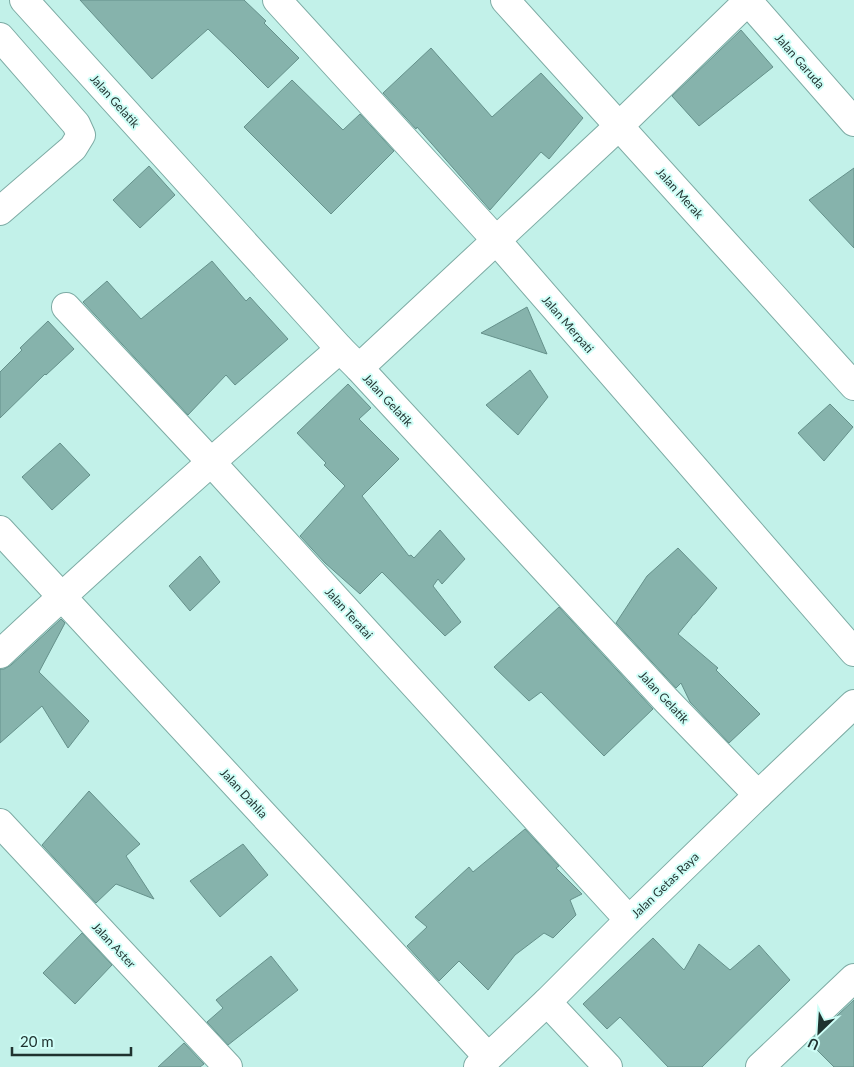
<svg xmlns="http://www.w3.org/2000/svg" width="854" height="1067" font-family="Lato,sans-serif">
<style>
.building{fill:#86b3ac;stroke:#65918b}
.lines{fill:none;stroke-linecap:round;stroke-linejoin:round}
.street-casing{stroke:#7daba4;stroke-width:30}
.street{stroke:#fff;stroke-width:28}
.labels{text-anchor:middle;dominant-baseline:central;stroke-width:4;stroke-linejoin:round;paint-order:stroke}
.street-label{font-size:12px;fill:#1f322f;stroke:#cffef7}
</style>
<rect width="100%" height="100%" fill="#c2f1e9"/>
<g class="building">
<path d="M 80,0 L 244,0 L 266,21 L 264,23 L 299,58 L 268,88 L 234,54 L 208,29 L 152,79 Z"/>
<path d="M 741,30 L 773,67 L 699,126 L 672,96 Z"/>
<path d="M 431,48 L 492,117 L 541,73 L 583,118 L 549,159 L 541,152 L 490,210 L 417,127 L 416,129 L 383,93 Z"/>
<path d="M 292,80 L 343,130 L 360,114 L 394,151 L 331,214 L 244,127 Z"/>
<path d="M 149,166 L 175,195 L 140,228 L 113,200 Z"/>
<path d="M 854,168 L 854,248 L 809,200 Z"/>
<path d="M 212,261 L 246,301 L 250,297 L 288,339 L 235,385 L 226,375 L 188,415 L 83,302 L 107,281 L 141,319 Z"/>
<path d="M 527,307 L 547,354 L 481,333 Z"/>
<path d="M 48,321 L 74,349 L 46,375 L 45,374 L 0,418 L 0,372 L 22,350 L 20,348 Z"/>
<path d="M 530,370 L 548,397 L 518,435 L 486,405 Z"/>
<path d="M 348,384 L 371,408 L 359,419 L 399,459 L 362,496 L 409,556 L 411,555 L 414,558 L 440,530 L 465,559 L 442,584 L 438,579 L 433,586 L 461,622 L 445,636 L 382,572 L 360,594 L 325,563 L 300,536 L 345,486 L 324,465 L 326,463 L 297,433 Z"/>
<path d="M 830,404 L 853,427 L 824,461 L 798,433 Z"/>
<path d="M 60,443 L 90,475 L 52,510 L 22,477 Z"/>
<path d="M 678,548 L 717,588 L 695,614 L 692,616 L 692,617 L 678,634 L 718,668 L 716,670 L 760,714 L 729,743 L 690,702 L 681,683 L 676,688 L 616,623 L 647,576 Z"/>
<path d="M 200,556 L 220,582 L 190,611 L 169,586 Z"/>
<path d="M 559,607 L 653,709 L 604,756 L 541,692 L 529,701 L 494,667 Z"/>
<path d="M 61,619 L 65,623 L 39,672 L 89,721 L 68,748 L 42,706 L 0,743 L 0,669 L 4,669 L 11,665 Z"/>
<path d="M 89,791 L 140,844 L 126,856 L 154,899 L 116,884 L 96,903 L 42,845 Z"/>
<path d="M 525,829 L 559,866 L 556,868 L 582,894 L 570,900 L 576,915 L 553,938 L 544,933 L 515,955 L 488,990 L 459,961 L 439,981 L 407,946 L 427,927 L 415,917 L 469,867 L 473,872 Z"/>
<path d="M 243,844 L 268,875 L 220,917 L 190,881 Z"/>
<path d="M 82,933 L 112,965 L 75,1004 L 43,973 Z"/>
<path d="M 653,938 L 684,970 L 699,944 L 730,970 L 759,945 L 790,980 L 702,1067 L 668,1067 L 620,1017 L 607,1029 L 583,1004 Z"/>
<path d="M 271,956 L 298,990 L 228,1045 L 207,1022 L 223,1008 L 216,1000 Z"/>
<path d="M 854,1000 L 854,1067 L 834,1067 L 809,1042 Z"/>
<path d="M 184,1043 L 204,1064 L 200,1067 L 158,1067 Z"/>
</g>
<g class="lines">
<defs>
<g id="street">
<path d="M 24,0 L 340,349 L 359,368 L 667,701 L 758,795"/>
<path d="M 277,0 L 496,240 L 854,652"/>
<path d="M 505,0 L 854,386"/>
<path d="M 747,0 L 854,122"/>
<path d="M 0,37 L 76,124 L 81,135 L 73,148 L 0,211"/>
<path d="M 66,307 L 211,462 L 629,920"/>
<path d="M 359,368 L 619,126 L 749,0"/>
<path d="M 0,530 L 488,1057"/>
<path d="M 0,654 C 111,550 225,449 340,349"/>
<path d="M 0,823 L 228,1067"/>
<path d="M 547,1002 L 608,1067"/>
<path d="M 478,1067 L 547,1002 L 629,920 L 758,795 L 854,704"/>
<path d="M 760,1067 L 854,978"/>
</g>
</defs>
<use href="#street" class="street-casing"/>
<use href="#street" class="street"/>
</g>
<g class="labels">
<g class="street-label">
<text transform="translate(800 61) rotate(49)">Jalan Garuda</text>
<text transform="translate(115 101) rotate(48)">Jalan Gelatik</text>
<text transform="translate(680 193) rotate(48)">Jalan Merak</text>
<text transform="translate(568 324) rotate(49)">Jalan Merpati</text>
<text transform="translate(388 400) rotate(47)">Jalan Gelatik</text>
<text transform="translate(349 613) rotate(48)">Jalan Teratai</text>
<text transform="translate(664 697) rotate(47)">Jalan Gelatik</text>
<text transform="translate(244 793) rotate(47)">Jalan Dahlia</text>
<text transform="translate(665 885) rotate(-44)">Jalan Getas Raya</text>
<text transform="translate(114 945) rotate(47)">Jalan Aster</text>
</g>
</g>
<g transform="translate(819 1032) rotate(205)" stroke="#cffef7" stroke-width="4" paint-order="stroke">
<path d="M0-4L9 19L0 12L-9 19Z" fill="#1f322f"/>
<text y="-8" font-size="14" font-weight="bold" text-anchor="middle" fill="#1f322f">U</text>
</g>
<path d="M12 1047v8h119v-8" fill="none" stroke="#1f322f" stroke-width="2.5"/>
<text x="20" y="1047" font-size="15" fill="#1f322f" stroke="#cffef7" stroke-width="4" paint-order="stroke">20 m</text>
</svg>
